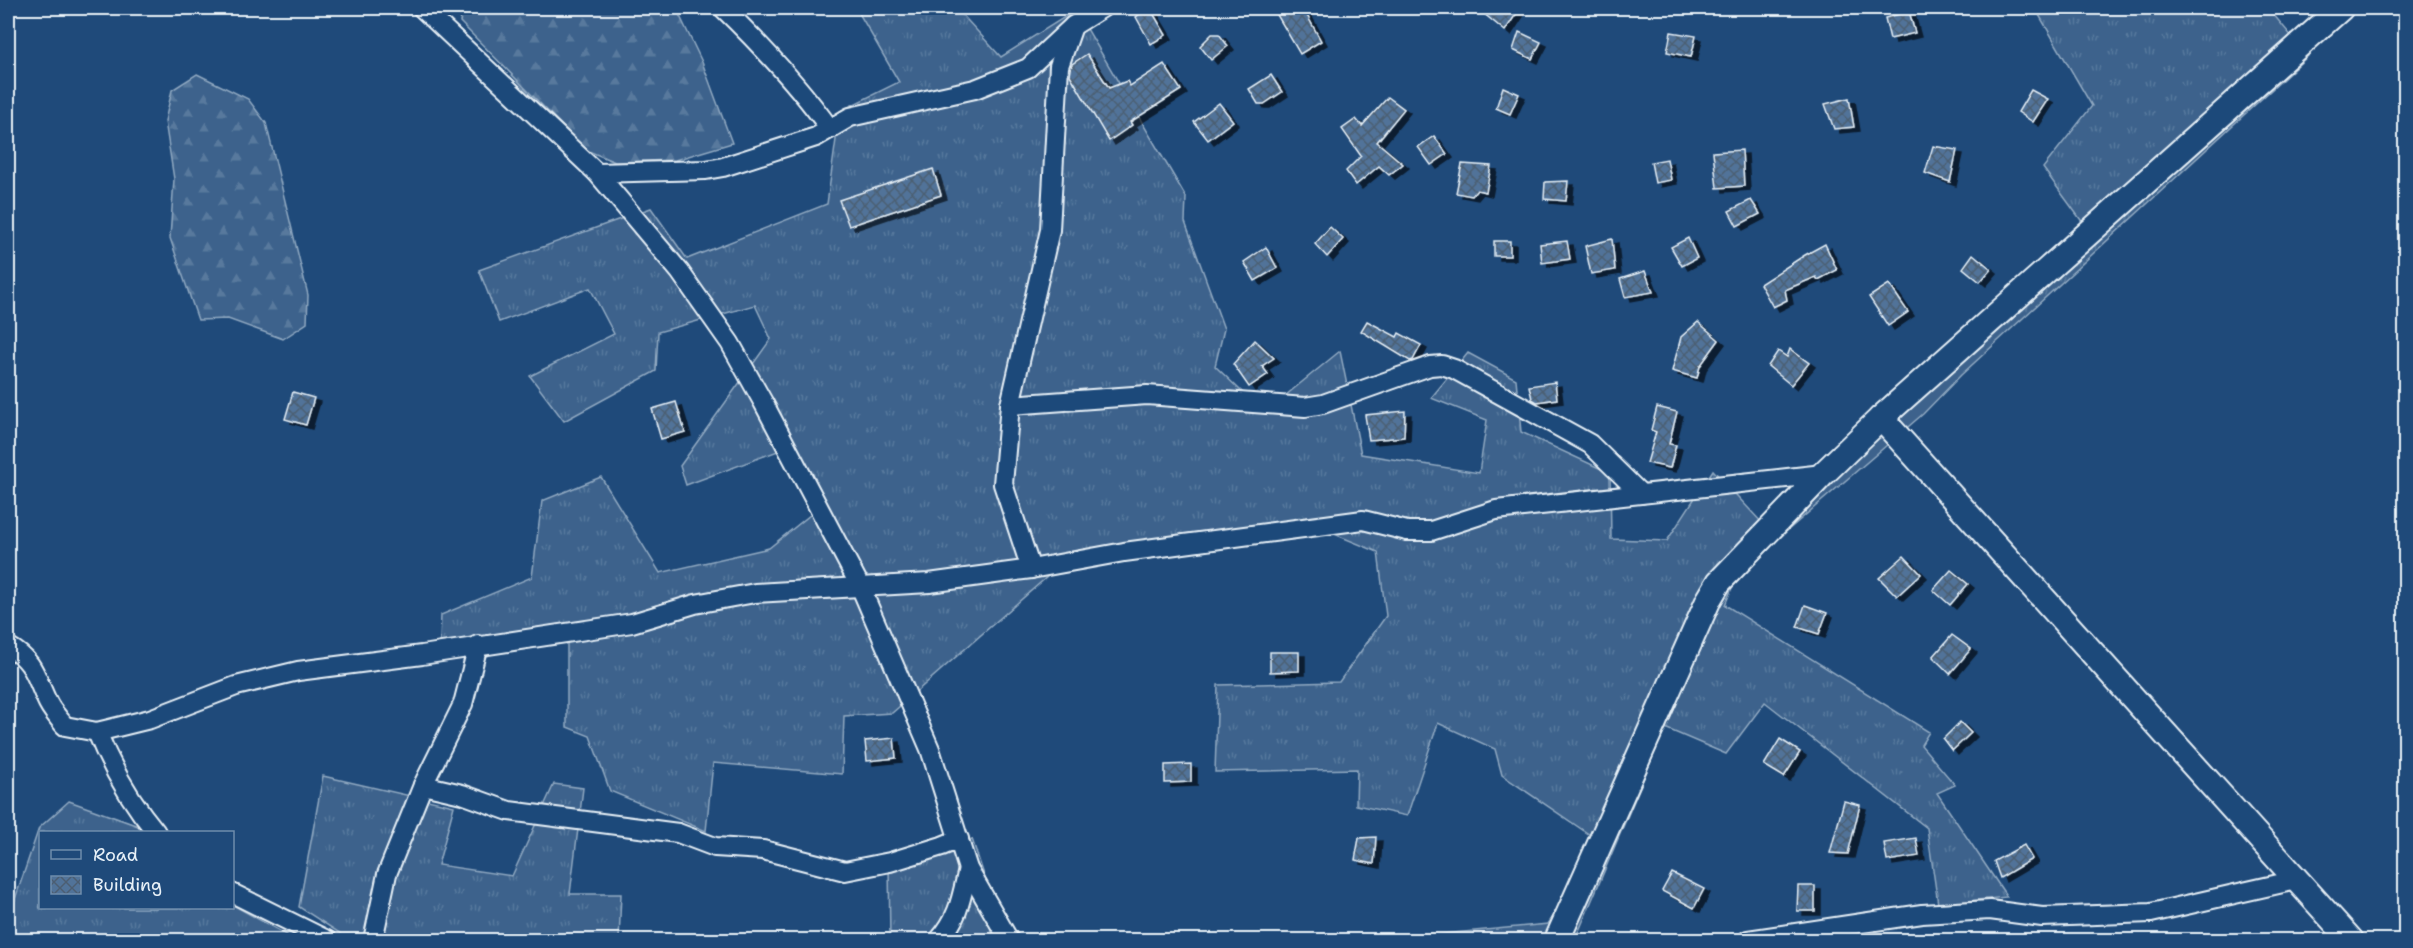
<svg xmlns="http://www.w3.org/2000/svg" width="2413" height="948" font-family="'Shantell Sans',sans-serif">
<style>
.grass{fill:url(#grass-tufts);stroke:#92aac2;stroke-width:1.5}
.forest{fill:url(#forest-firs);stroke:#92aac2;stroke-width:1.5}
.building{fill:url(#building-cross-hatch);stroke:#e8f1f8;stroke-width:1.5;filter:url(#shadow)}
.lines{fill:none;stroke-linecap:round;stroke-linejoin:round}
.street-casing{stroke:#e8f1f8;stroke-width:22}
.secondary-casing{stroke:#e8f1f8;stroke-width:28}
.street{stroke:#1f4a7a;stroke-width:18}
.secondary{stroke:#1f4a7a;stroke-width:24}
</style>
<defs>
<pattern id="grass-tufts" width="24" height="20" patternUnits="userSpaceOnUse" patternTransform="scale(1.5)"><rect width="24" height="20" fill="#3c628c"/><path d="M3 7l-1-3M5 7V3M7 7l1-3M15 17l-1-3M17 17v-4M19 17l1-3" fill="none" stroke="#58799d"/></pattern>
<pattern id="forest-firs" width="22" height="20" patternUnits="userSpaceOnUse" patternTransform="scale(1.5)"><rect width="22" height="20" fill="#3c628c"/><path d="M5 1l3.5 6h-7zM16 11l3.5 6h-7z" fill="#58799d"/></pattern>
<pattern id="building-cross-hatch" width="8" height="8" patternUnits="userSpaceOnUse" patternTransform="scale(1.5)"><rect width="8" height="8" fill="#517399"/><path d="M0 0l8 8M0 8l8-8" fill="none" stroke="#4c5e72"/></pattern>
<filter id="shadow"><feDropShadow dx="6" dy="4" stdDeviation="0" flood-color="#0009"/></filter>
</defs>
<rect width="100%" height="100%" fill="#1f4a7a"/>
<filter id="ink" filterUnits="userSpaceOnUse"><feTurbulence type="fractalNoise" baseFrequency=".0167" numOctaves="2"/><feDisplacementMap in="SourceGraphic" scale="12" xChannelSelector="R" yChannelSelector="G"/><feConvolveMatrix kernelMatrix="1 2 1 2 8 2 1 2 1" color-interpolation-filters="sRGB"/></filter>
<g filter="url(#ink)">
<g class="grass">
<path d="M 856,8 L 956,8 L 1001,57 L 1076,10 L 1186,197 L 1185,222 L 1224,329 L 1215,366 L 1264,413 L 1340,351 L 1361,454 L 1479,473 L 1487,420 L 1431,398 L 1468,353 L 1516,379 L 1521,432 L 1610,473 L 1611,539 L 1667,541 L 1713,470 L 1763,524 L 2086,227 L 2043,168 L 2092,106 L 2035,8 L 2268,8 L 2308,56 L 1961,375 L 1923,414 L 1738,573 L 1725,605 L 1929,732 L 1921,745 L 1955,785 L 1937,793 L 2007,897 L 1938,904 L 1927,828 L 1765,702 L 1726,754 L 1665,728 L 1575,940 L 1379,940 L 1548,924 L 1578,881 L 1593,837 L 1502,775 L 1495,749 L 1438,723 L 1407,816 L 1356,805 L 1357,769 L 1215,772 L 1218,685 L 1339,682 L 1386,616 L 1378,552 L 1298,519 L 1055,570 L 892,713 L 844,716 L 842,774 L 713,763 L 706,831 L 610,791 L 590,736 L 567,727 L 567,623 L 440,643 L 441,615 L 532,577 L 542,501 L 601,477 L 660,573 L 769,548 L 826,502 L 794,445 L 686,485 L 680,466 L 771,339 L 755,305 L 658,332 L 656,371 L 564,421 L 530,376 L 614,334 L 590,288 L 499,322 L 479,270 L 651,208 L 687,259 L 827,204 L 840,111 L 899,82 Z"/>
<path d="M 323,776 L 454,806 L 438,865 L 512,876 L 554,784 L 583,788 L 570,894 L 621,894 L 619,940 L 516,940 L 341,934 L 299,907 Z"/>
<path d="M 69,801 L 141,827 L 145,832 L 40,832 L 40,908 L 232,908 L 233,905 L 296,940 L 8,940 L 8,914 L 10,914 L 39,828 Z"/>
<path d="M 972,839 L 995,908 L 1023,940 L 890,940 L 889,864 Z"/>
</g>
<g class="forest">
<path d="M 463,8 L 676,8 L 702,62 L 732,143 L 675,160 L 615,162 L 586,150 L 460,22 Z"/>
<path d="M 197,74 L 248,99 L 266,123 L 308,295 L 307,323 L 283,339 L 228,319 L 198,320 L 170,238 L 174,179 L 165,121 L 172,90 Z"/>
</g>
<g class="building">
<path d="M 1147,8 L 1150,8 L 1166,35 L 1151,44 L 1136,17 Z"/>
<path d="M 1273,8 L 1303,8 L 1321,41 L 1300,54 Z"/>
<path d="M 1477,8 L 1520,8 L 1505,31 Z"/>
<path d="M 1909,11 L 1915,33 L 1890,39 L 1885,18 Z"/>
<path d="M 1519,32 L 1541,42 L 1532,59 L 1513,50 Z"/>
<path d="M 1671,32 L 1696,36 L 1691,57 L 1667,52 Z"/>
<path d="M 1212,34 L 1219,34 L 1228,46 L 1211,60 L 1200,46 Z"/>
<path d="M 1087,54 L 1109,88 L 1127,81 L 1130,86 L 1164,64 L 1181,90 L 1130,122 L 1132,125 L 1109,141 L 1070,75 L 1072,64 Z"/>
<path d="M 1271,75 L 1282,92 L 1264,104 L 1258,104 L 1249,89 Z"/>
<path d="M 1503,87 L 1519,94 L 1510,114 L 1496,108 Z"/>
<path d="M 2031,90 L 2048,99 L 2033,122 L 2018,112 Z"/>
<path d="M 1388,97 L 1404,109 L 1377,142 L 1403,164 L 1389,175 L 1379,166 L 1356,185 L 1346,171 L 1361,156 L 1342,129 L 1356,119 L 1362,126 Z"/>
<path d="M 1849,98 L 1854,127 L 1834,129 L 1825,104 Z"/>
<path d="M 1219,103 L 1233,121 L 1208,140 L 1194,122 Z"/>
<path d="M 1434,136 L 1447,154 L 1431,165 L 1418,147 Z"/>
<path d="M 1933,146 L 1957,150 L 1950,182 L 1925,173 Z"/>
<path d="M 1742,150 L 1744,186 L 1717,188 L 1713,152 Z"/>
<path d="M 1667,159 L 1671,180 L 1655,183 L 1651,162 Z"/>
<path d="M 1462,164 L 1491,166 L 1486,192 L 1477,190 L 1472,196 L 1456,193 Z"/>
<path d="M 933,169 L 941,195 L 849,226 L 839,200 Z"/>
<path d="M 1568,181 L 1566,201 L 1544,199 L 1545,182 Z"/>
<path d="M 1751,200 L 1760,214 L 1737,226 L 1729,211 Z"/>
<path d="M 1330,227 L 1343,239 L 1327,257 L 1315,244 Z"/>
<path d="M 1688,238 L 1697,258 L 1682,266 L 1671,247 Z"/>
<path d="M 1612,239 L 1615,270 L 1591,274 L 1585,246 Z"/>
<rect x="1494" y="241" width="16" height="15"/>
<path d="M 1567,241 L 1570,259 L 1542,263 L 1540,244 Z"/>
<path d="M 1825,244 L 1837,270 L 1818,280 L 1816,277 L 1785,290 L 1787,300 L 1773,307 L 1760,284 L 1805,255 Z"/>
<path d="M 1266,247 L 1277,268 L 1255,281 L 1244,262 Z"/>
<path d="M 1973,254 L 1991,269 L 1980,282 L 1963,268 Z"/>
<path d="M 1645,271 L 1653,292 L 1625,297 L 1620,279 Z"/>
<path d="M 1889,284 L 1908,312 L 1888,326 L 1869,297 Z"/>
<path d="M 1367,321 L 1397,337 L 1399,333 L 1421,345 L 1413,360 L 1410,361 L 1361,331 Z"/>
<path d="M 1698,322 L 1719,340 L 1700,366 L 1697,378 L 1672,371 L 1681,337 Z"/>
<path d="M 1255,340 L 1274,358 L 1262,366 L 1268,374 L 1249,387 L 1233,364 Z"/>
<path d="M 1790,349 L 1809,363 L 1791,385 L 1768,366 L 1778,351 L 1787,357 Z"/>
<path d="M 1555,382 L 1557,399 L 1537,402 L 1532,399 L 1529,386 Z"/>
<path d="M 293,392 L 314,398 L 306,425 L 285,419 Z"/>
<path d="M 676,402 L 685,432 L 661,439 L 652,409 Z"/>
<path d="M 1657,407 L 1677,412 L 1669,444 L 1676,445 L 1670,468 L 1647,463 L 1656,432 L 1651,430 Z"/>
<path d="M 1405,411 L 1404,437 L 1369,440 L 1365,415 Z"/>
<path d="M 1904,556 L 1921,574 L 1897,596 L 1879,578 Z"/>
<path d="M 1951,570 L 1968,584 L 1950,605 L 1933,590 Z"/>
<path d="M 1805,605 L 1827,613 L 1819,634 L 1797,627 Z"/>
<path d="M 1952,635 L 1971,649 L 1950,674 L 1933,657 Z"/>
<path d="M 1270,652 L 1299,652 L 1299,671 L 1270,672 Z"/>
<path d="M 1960,722 L 1971,733 L 1952,751 L 1943,739 Z"/>
<path d="M 894,738 L 896,758 L 867,761 L 865,741 Z"/>
<path d="M 1780,739 L 1800,752 L 1784,777 L 1764,765 Z"/>
<path d="M 1191,764 L 1191,782 L 1165,783 L 1165,765 Z"/>
<path d="M 1844,801 L 1860,805 L 1848,854 L 1830,853 Z"/>
<path d="M 1376,837 L 1374,864 L 1355,860 L 1359,838 Z"/>
<path d="M 1916,838 L 1919,856 L 1887,861 L 1884,843 Z"/>
<path d="M 2024,845 L 2032,859 L 2000,878 L 1994,861 Z"/>
<path d="M 1672,873 L 1704,889 L 1694,908 L 1662,891 Z"/>
<path d="M 1798,886 L 1815,886 L 1815,911 L 1797,911 Z"/>
</g>
<g class="lines">
<defs>
<g id="street">
<path d="M 422,8 L 597,173 L 680,272 L 730,343 L 763,402 L 860,586 L 930,749 L 968,869 L 1009,940"/>
<path d="M 723,8 C 762,46 798,84 830,129"/>
<path d="M 597,173 L 706,170 L 723,167 L 816,137 L 850,117 L 975,89 L 1028,68 L 1073,26 L 1102,8"/>
<path d="M 1010,405 L 1147,395 L 1305,407 L 1323,404 L 1430,366 L 1442,365 L 1454,369 L 1590,444 L 1641,494"/>
<path d="M 1031,569 L 1003,484 L 1010,405 L 1050,230 L 1059,66 L 1073,26"/>
<path d="M 8,646 C 36,662 35,677 48,703 C 52,711 59,719 65,726 L 97,732 L 150,719 L 236,686 L 298,671 L 422,655 L 632,623 L 695,604 L 755,593 L 929,583 L 1031,569 L 1124,552 L 1363,520 L 1407,531 L 1431,531 L 1496,510 L 1823,474"/>
<path d="M 97,732 C 112,769 131,802 156,832"/>
<path d="M 423,785 L 462,794 L 509,811 L 678,833 L 715,847 L 763,850 L 845,871 L 890,862 L 942,846 L 959,839"/>
<path d="M 232,893 L 327,940"/>
<path d="M 373,940 L 387,874 L 423,785 L 463,704 L 478,645"/>
<path d="M 939,940 C 959,917 961,899 968,869"/>
<path d="M 1748,940 L 1922,914 L 1990,910 L 2042,917 L 2151,913 L 2296,880"/>
</g>
<g id="secondary">
<path d="M 1881,418 L 2351,940"/>
<path d="M 1557,940 L 1709,599 L 1719,582 L 1823,474 L 1881,418 L 2341,8"/>
</g>
</defs>
<use href="#street" class="street-casing"/>
<use href="#secondary" class="secondary-casing"/>
<use href="#street" class="street"/>
<use href="#secondary" class="secondary"/>
</g>
</g>
<rect width="2413" height="948" fill="none" stroke="#1f4a7a" stroke-width="30"/>
<rect x="15" y="15" width="2383" height="918" fill="none" stroke="#e8f1f8" stroke-width="2" filter="url(#ink)"/>
<rect x="39" y="831" width="195" height="78" fill="#1f4a7a" stroke="#6f8dac" stroke-width="1.5"/>
<rect x="51" y="850" width="30" height="9" fill="#1f4a7a" stroke="#6f8dac" stroke-width="1.5"/>
<text x="93" y="861" font-size="18" fill="#e8f1f8">Road</text>
<rect x="51" y="876" width="30" height="18" fill="url(#building-cross-hatch)" stroke="#6f8dac" stroke-width="1.5"/>
<text x="93" y="891" font-size="18" fill="#e8f1f8">Building</text>
</svg>
